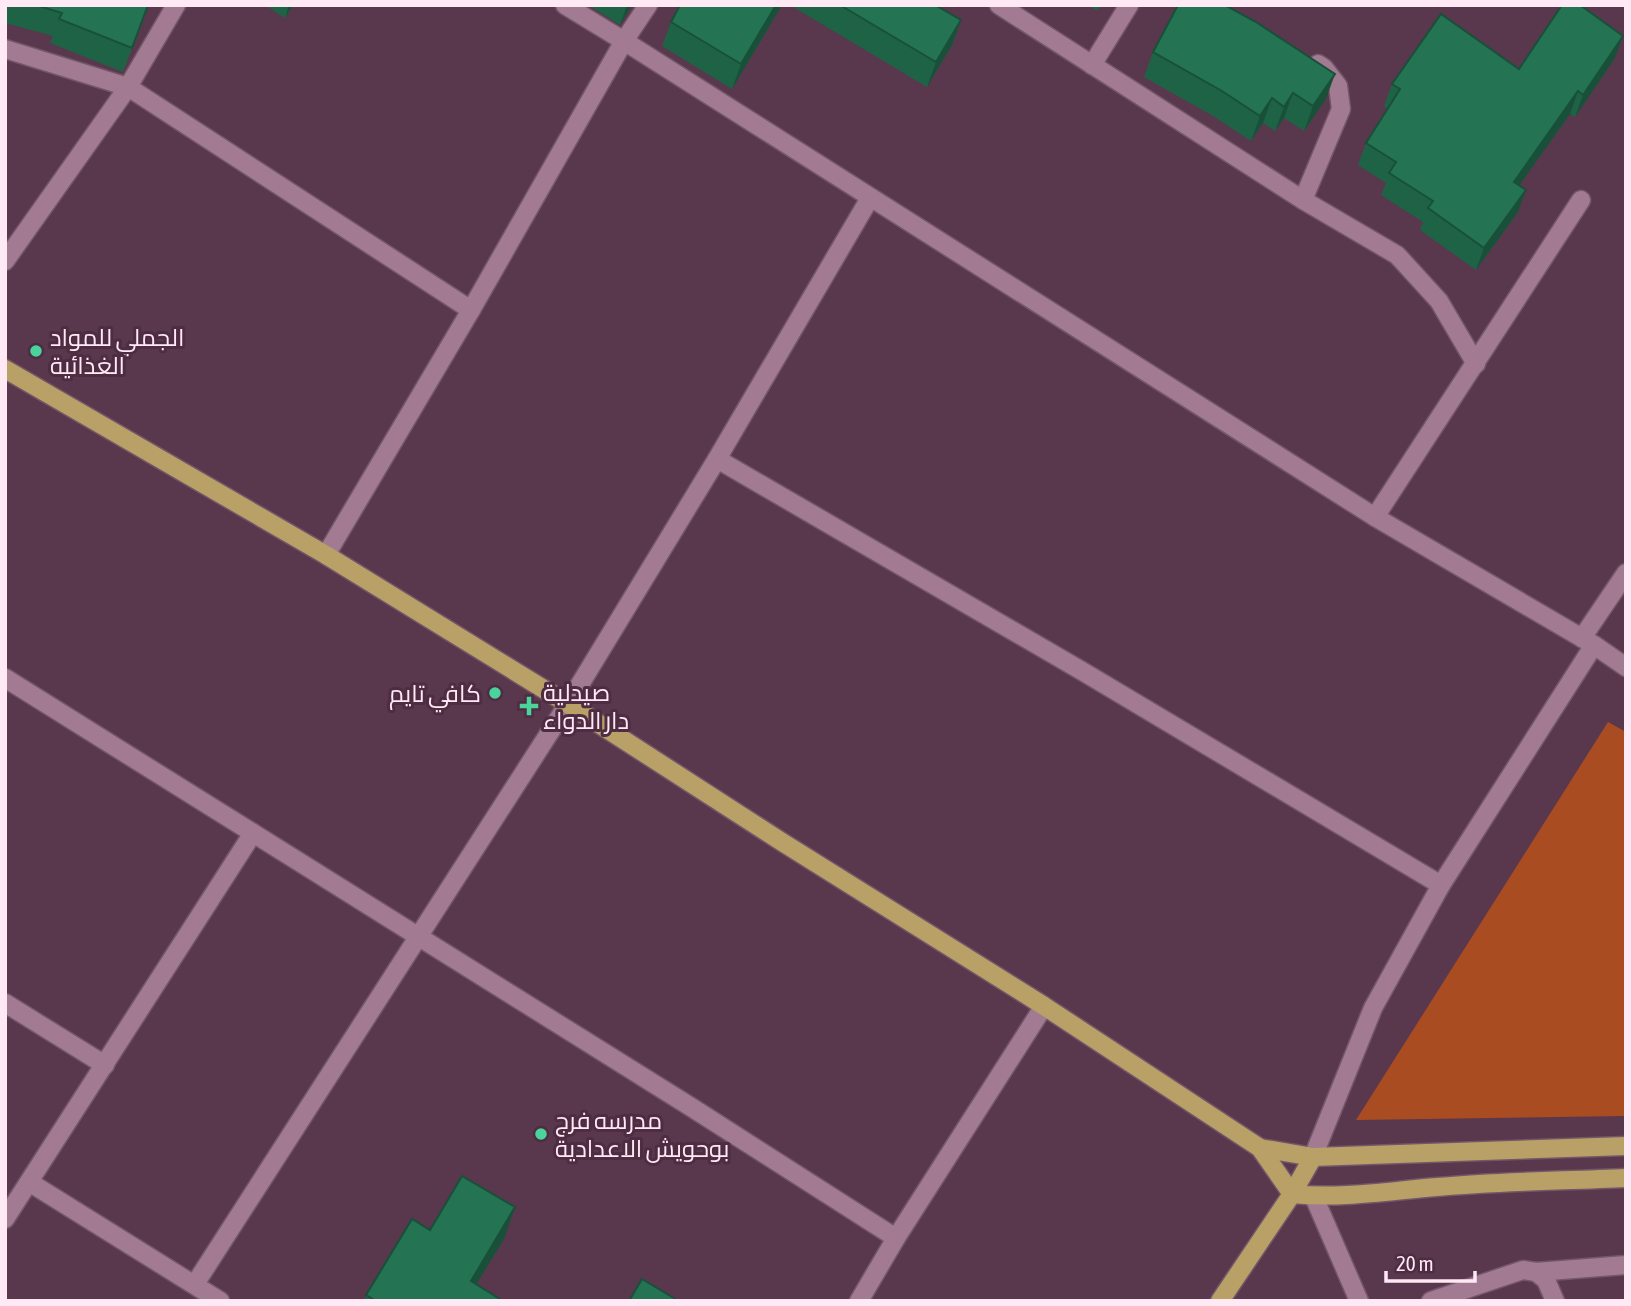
<svg xmlns="http://www.w3.org/2000/svg" width="1631" height="1306" font-family="'Asap Condensed',Cairo,sans-serif">
<style>
.green{fill:#aa4c22}
.lines{fill:none;stroke-linecap:round;stroke-linejoin:round}
.minor-casing{stroke:#735668;stroke-width:21}
.major-casing{stroke:#735668;stroke-width:21}
.minor{stroke:#a27b92;stroke-width:18}
.major{stroke:#b8a066;stroke-width:18}
.wall{fill:#1f6347}
.shaded-wall{fill:#19503a}
.building{fill:#247353;stroke:#19503a;stroke-width:2}
.poi-dot{fill:#4ad49c;stroke:#4e2c41;stroke-width:2.5}
.labels{text-anchor:middle;dominant-baseline:central;stroke-width:6;stroke-linejoin:round;paint-order:stroke}
.poi-label{font-size:24px;fill:#ffe9f5;stroke:#4e2c41;text-anchor:start}
</style>
<rect width="100%" height="100%" fill="#59374c"/>
<path class="green" d="M 1608,722 L 1626,732 L 1626,1116 L 1356,1120 Z"/>
<g class="lines">
<defs>
<g id="minor">
<path d="M 565,5 L 624,41 L 1375,517 L 1594,645 L 1626,667"/>
<path d="M 999,5 L 1303,200 L 1397,255 L 1439,301 L 1476,364"/>
<path d="M 5,49 L 128,87 L 471,310"/>
<path d="M 1092,65 L 1129,5"/>
<path d="M 1303,200 L 1341,109 L 1338,86 L 1324,68 L 1318,64"/>
<path d="M 5,261 L 128,87 L 176,5"/>
<path d="M 717,459 L 1082,671 L 1441,885"/>
<path d="M 1375,517 L 1581,200"/>
<path d="M 326,555 L 471,310 L 624,41 L 648,5"/>
<path d="M 1582,638 L 1626,573"/>
<path d="M 5,678 L 691,1107 L 896,1238"/>
<path d="M 5,1003 L 105,1065"/>
<path d="M 1313,1157 L 1373,1008 L 1441,885 L 1594,645"/>
<path d="M 29,1182 L 220,1301"/>
<path d="M 1314,1197 L 1359,1301"/>
<path d="M 5,1219 L 253,833"/>
<path d="M 1536,1272 L 1546,1280 L 1555,1301"/>
<path d="M 195,1284 L 568,704 L 717,459 L 870,198"/>
<path d="M 859,1301 L 896,1238 L 1044,1006"/>
<path d="M 1431,1301 L 1523,1270 L 1536,1272 L 1626,1265"/>
</g>
<g id="major">
<path d="M 5,369 L 326,555 L 568,704 L 782,842 L 1044,1006 L 1260,1148 L 1292,1194 C 1341,1199 1388,1191 1437,1187 C 1499,1181 1563,1181 1626,1178"/>
<path d="M 1260,1148 L 1313,1157 L 1626,1146"/>
<path d="M 1220,1301 L 1292,1194 L 1313,1157"/>
</g>
</defs>
<use href="#minor" class="minor-casing"/>
<use href="#major" class="major-casing"/>
<use href="#minor" class="minor"/>
<use href="#major" class="major"/>
</g>
<g class="wall">
<path d="M 5,5 L 149,5 L 123,72 L 50,43 L 53,36 L 5,23 Z"/>
<path d="M 265,5 L 293,5 L 285,18 Z"/>
<path d="M 588,5 L 632,5 L 620,25 Z"/>
<path d="M 782,5 L 732,89 L 662,46 L 671,22 Z"/>
<path d="M 790,5 L 935,5 L 961,20 L 952,45 L 927,87 Z"/>
<path d="M 1088,5 L 1101,5 L 1097,11 Z"/>
<path d="M 1153,52 L 1326,99 L 1304,131 L 1284,118 L 1275,131 L 1263,123 L 1251,141 L 1213,116 L 1144,77 Z"/>
<path d="M 1615,58 L 1575,117 L 1570,114 L 1519,185 L 1518,212 L 1476,270 L 1420,230 L 1423,222 L 1381,195 L 1386,183 L 1358,165 L 1366,143 L 1388,109 L 1384,106 L 1392,84 Z"/>
<path d="M 504,1239 L 476,1284 L 503,1301 L 364,1301 L 366,1295 Z"/>
</g>
<g class="shaded-wall">
<path d="M 289,5 L 293,5 L 285,18 Z"/>
<path d="M 627,5 L 632,5 L 620,25 Z"/>
<path d="M 776,5 L 782,5 L 732,89 L 741,64 Z"/>
<path d="M 961,20 L 952,45 L 927,87 L 936,62 Z"/>
<path d="M 1623,36 L 1615,58 L 1575,117 L 1583,95 Z"/>
<path d="M 1335,74 L 1326,99 L 1304,131 L 1313,106 Z"/>
<path d="M 1578,91 L 1570,114 L 1506,204 L 1514,182 Z"/>
<path d="M 1293,93 L 1284,118 L 1275,131 L 1284,107 Z"/>
<path d="M 1272,98 L 1263,123 L 1251,141 L 1260,116 Z"/>
<path d="M 1526,190 L 1518,212 L 1476,270 L 1484,248 Z"/>
<path d="M 515,1207 L 504,1239 L 466,1301 L 471,1281 Z"/>
</g>
<g class="building">
<path d="M 36,5 L 148,5 L 132,48 L 59,19 L 62,13 Z"/>
<path d="M 680,5 L 776,5 L 741,64 L 671,22 Z"/>
<path d="M 840,5 L 935,5 L 961,20 L 936,62 Z"/>
<path d="M 1178,5 L 1225,5 L 1256,22 L 1335,74 L 1313,106 L 1293,93 L 1284,107 L 1272,98 L 1260,116 L 1222,91 L 1153,52 Z"/>
<path d="M 1562,5 L 1580,5 L 1623,36 L 1583,95 L 1578,91 L 1514,182 L 1526,190 L 1484,248 L 1428,208 L 1433,201 L 1389,173 L 1396,162 L 1366,143 L 1400,89 L 1392,84 L 1441,14 L 1519,69 Z"/>
<path d="M 462,1176 L 515,1207 L 471,1281 L 503,1301 L 376,1301 L 366,1295 L 412,1219 L 430,1230 Z"/>
<path d="M 642,1279 L 677,1300 L 677,1301 L 629,1301 Z"/>
</g>
<g class="poi-dot">
<circle cx="36" cy="351" r="7"/>
<circle cx="495" cy="693" r="7"/>
<path d="M525.5 695.5h7v7h7v7h-7v7h-7v-7h-7v-7h7z"/>
<circle cx="541" cy="1134" r="7"/>
</g>
<g class="labels">
<g class="poi-label">
<text x="50" y="337">الجملي للمواد<tspan x="50" dy="28">الغذائية</tspan></text>
<text x="543" y="692">صيدلية<tspan x="543" dy="28">دار الدواء</tspan></text>
<text x="481" y="693" text-anchor="end">كافي تايم</text>
<text x="555" y="1120">مدرسه فرج<tspan x="555" dy="28">بوحويش الاعدادية</tspan></text>
</g>
</g>
<rect width="1631" height="1306" fill="none" stroke="#ffe9f5" stroke-width="14"/>
<path d="M1386 1271v10h89v-10" fill="none" stroke="#ffe9f5" stroke-width="3.5"/>
<text x="1396" y="1271" font-size="21" fill="#ffe9f5" stroke="#4e2c41" stroke-width="5" paint-order="stroke">20 m</text>
</svg>
